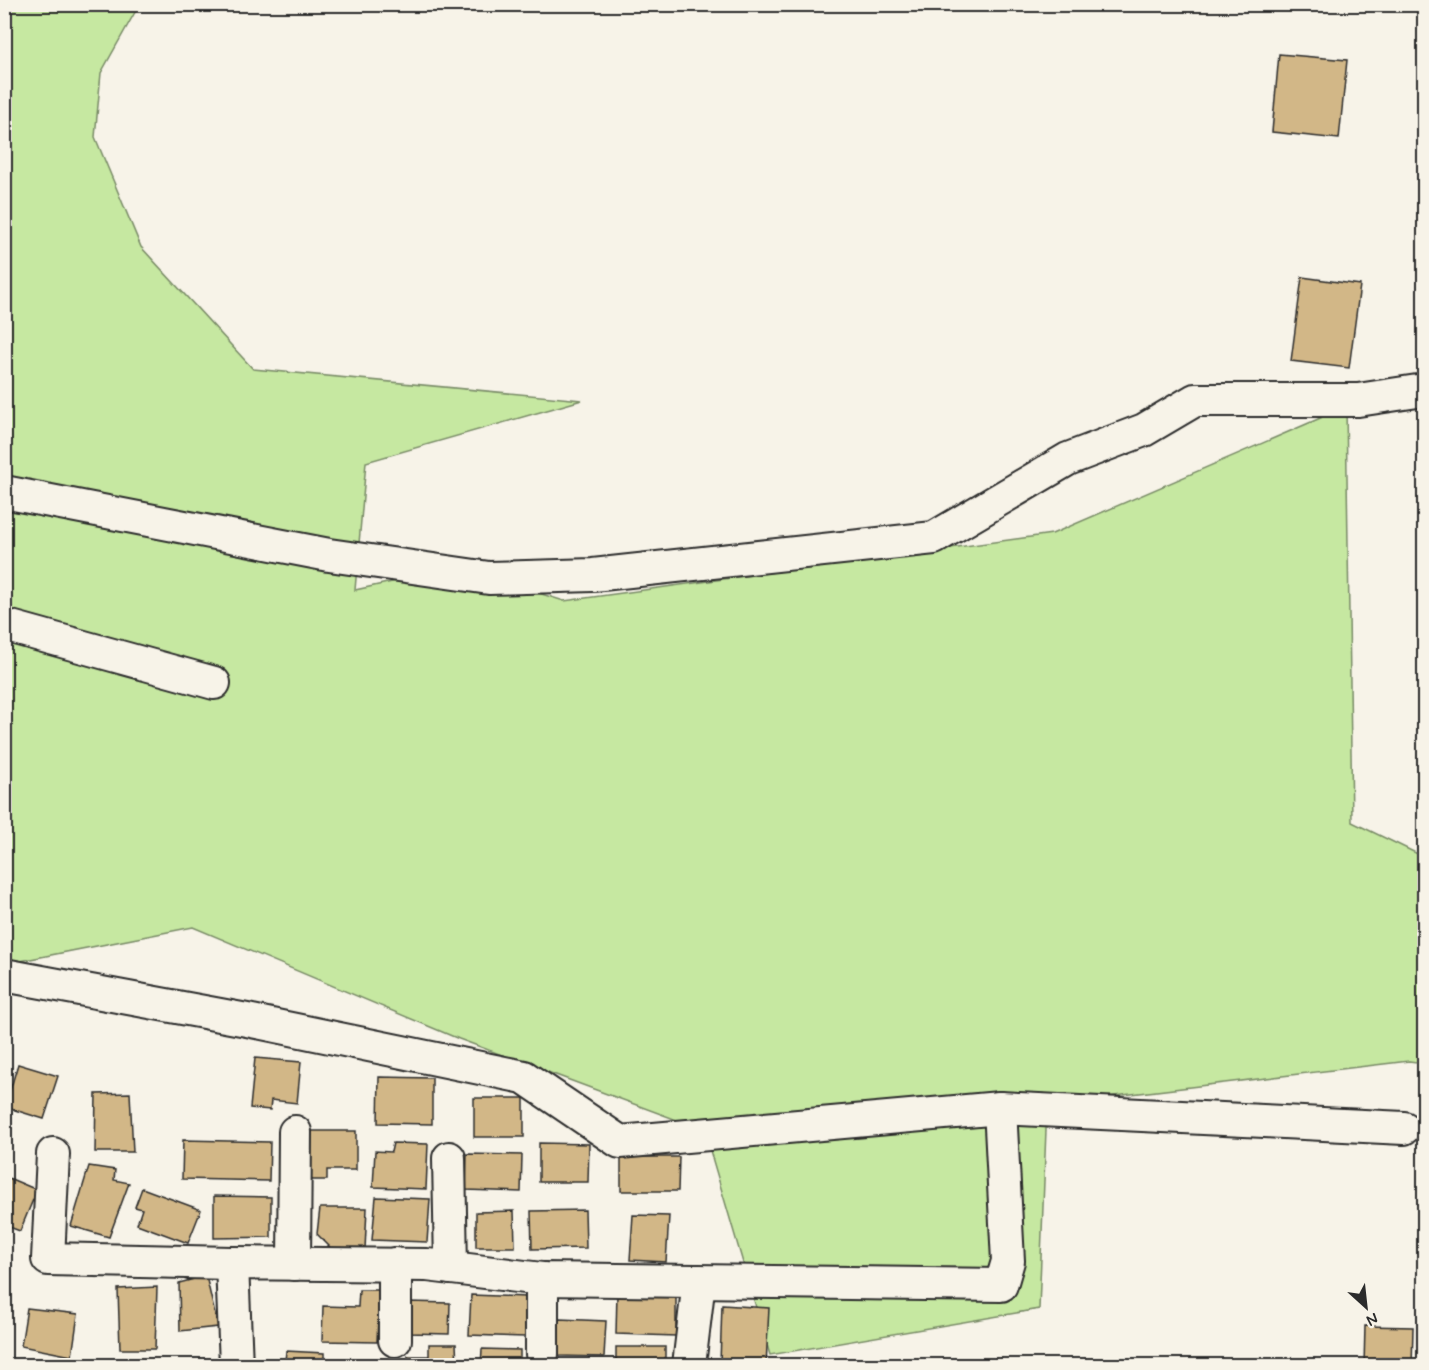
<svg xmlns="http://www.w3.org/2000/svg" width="1429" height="1370" font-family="Mynerve,sans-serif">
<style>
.green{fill:#c6e8a1;stroke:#788a66;stroke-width:1.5}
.building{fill:#d2b787;stroke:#2b2b2b;stroke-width:1.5}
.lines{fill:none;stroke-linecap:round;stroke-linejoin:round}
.minor-casing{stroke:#2b2b2b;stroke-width:36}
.minor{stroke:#f7f3e8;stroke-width:32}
</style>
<rect width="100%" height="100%" fill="#f7f3e8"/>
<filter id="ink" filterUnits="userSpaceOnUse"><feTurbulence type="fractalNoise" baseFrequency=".0167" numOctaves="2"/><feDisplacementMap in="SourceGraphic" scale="12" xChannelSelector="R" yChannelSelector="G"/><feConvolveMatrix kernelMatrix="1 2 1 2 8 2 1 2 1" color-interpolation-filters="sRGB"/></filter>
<g filter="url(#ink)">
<path class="green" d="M 5,5 L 139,5 L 101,73 L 95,137 L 141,247 L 253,369 L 582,400 L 366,462 L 355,590 L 457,568 L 564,601 L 1052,534 L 1346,407 L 1352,822 L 1424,857 L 1424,1063 L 1409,1061 L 1047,1104 L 1039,1309 L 770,1355 L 704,1130 L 459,1039 L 193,927 L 5,964 Z"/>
<g class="building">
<path d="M 1279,54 L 1347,60 L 1339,139 L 1272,132 Z"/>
<path d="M 1302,277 L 1360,285 L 1349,368 L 1291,361 Z"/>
<path d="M 255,1058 L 301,1062 L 297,1103 L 271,1100 L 270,1110 L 250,1108 Z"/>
<path d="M 18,1064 L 58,1076 L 44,1119 L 5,1107 Z"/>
<path d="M 379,1077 L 432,1078 L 432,1124 L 378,1123 Z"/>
<path d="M 130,1093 L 133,1152 L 95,1152 L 96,1094 Z"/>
<rect x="474" y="1098" width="50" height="39"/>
<path d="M 306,1131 L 356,1131 L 356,1170 L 327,1170 L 327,1180 L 307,1180 Z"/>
<path d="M 183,1140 L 270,1142 L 269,1181 L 182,1179 Z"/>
<path d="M 393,1143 L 428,1144 L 426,1189 L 373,1187 L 375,1151 L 391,1152 Z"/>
<path d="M 539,1143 L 589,1144 L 588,1182 L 539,1182 Z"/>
<path d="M 467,1154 L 522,1155 L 521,1192 L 466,1190 Z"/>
<path d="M 621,1157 L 679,1157 L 678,1191 L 621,1191 Z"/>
<path d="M 89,1166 L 115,1170 L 114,1180 L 129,1183 L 109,1237 L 71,1226 Z"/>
<path d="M 4,1176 L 37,1190 L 20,1231 L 4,1225 Z"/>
<path d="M 142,1188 L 201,1210 L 188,1243 L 137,1224 L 142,1209 L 135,1207 Z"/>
<path d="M 214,1196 L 271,1197 L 271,1237 L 214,1238 Z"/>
<path d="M 376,1197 L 430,1199 L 427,1242 L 372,1240 Z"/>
<path d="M 320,1208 L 367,1208 L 365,1249 L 332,1249 L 317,1234 Z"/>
<path d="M 585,1210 L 586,1248 L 532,1249 L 531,1211 Z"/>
<path d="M 514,1211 L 515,1247 L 476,1247 L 476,1212 Z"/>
<path d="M 633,1215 L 669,1216 L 666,1262 L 630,1260 Z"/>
<path d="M 206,1276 L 218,1327 L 180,1331 L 179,1283 Z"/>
<path d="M 157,1287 L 155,1349 L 120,1349 L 118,1289 Z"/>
<path d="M 359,1290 L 379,1290 L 377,1342 L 322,1341 L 323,1306 L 358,1307 Z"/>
<path d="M 617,1293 L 676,1293 L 676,1336 L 616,1334 Z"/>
<path d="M 471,1295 L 527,1297 L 525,1337 L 469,1335 Z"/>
<path d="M 408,1302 L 450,1303 L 449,1334 L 409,1333 Z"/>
<path d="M 722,1305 L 769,1308 L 766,1365 L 720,1363 Z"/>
<path d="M 27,1308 L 78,1314 L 72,1356 L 21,1346 Z"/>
<path d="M 559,1319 L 606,1321 L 604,1357 L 557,1356 Z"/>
<path d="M 1365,1326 L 1413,1327 L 1412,1366 L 1364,1366 Z"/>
<path d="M 429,1344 L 456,1344 L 457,1366 L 408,1366 L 408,1356 L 429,1356 Z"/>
<rect x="616" y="1347" width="49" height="19"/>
<path d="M 482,1349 L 520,1350 L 520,1366 L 481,1366 Z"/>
<path d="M 286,1351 L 324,1353 L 324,1366 L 270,1366 L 270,1360 L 285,1361 Z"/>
</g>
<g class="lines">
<defs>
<g id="minor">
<path d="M 4,492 L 329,555 L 489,578 L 593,575 L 934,538 L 1068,459 L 1144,430 L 1195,400 L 1358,400 L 1424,390"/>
<path d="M 4,625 L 214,683"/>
<path d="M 4,975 L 247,1020 L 524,1077 L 620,1142 L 1000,1108 L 1404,1128"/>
<path d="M 53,1154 L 48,1259 L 232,1263"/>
<path d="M 449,1158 L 451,1268"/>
<path d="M 294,1264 L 295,1132"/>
<path d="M 395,1264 L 395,1340"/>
<path d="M 542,1279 L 542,1354"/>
<path d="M 689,1365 L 699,1281"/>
<path d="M 236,1366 L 232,1263 L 427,1265 L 542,1279 L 1001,1285 L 1008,1261 L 1000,1108"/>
</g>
</defs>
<use href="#minor" class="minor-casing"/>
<use href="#minor" class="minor"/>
</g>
</g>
<rect width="1429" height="1370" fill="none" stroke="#f7f3e8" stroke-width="24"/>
<rect x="12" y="12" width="1405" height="1346" fill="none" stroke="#2b2b2b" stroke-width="2" filter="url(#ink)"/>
<g transform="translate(1366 1307) rotate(153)" stroke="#f7f3e8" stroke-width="4.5" paint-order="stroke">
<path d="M0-4.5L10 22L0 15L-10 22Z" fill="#2b2b2b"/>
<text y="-9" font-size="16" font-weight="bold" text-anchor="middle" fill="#2b2b2b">N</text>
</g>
</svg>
